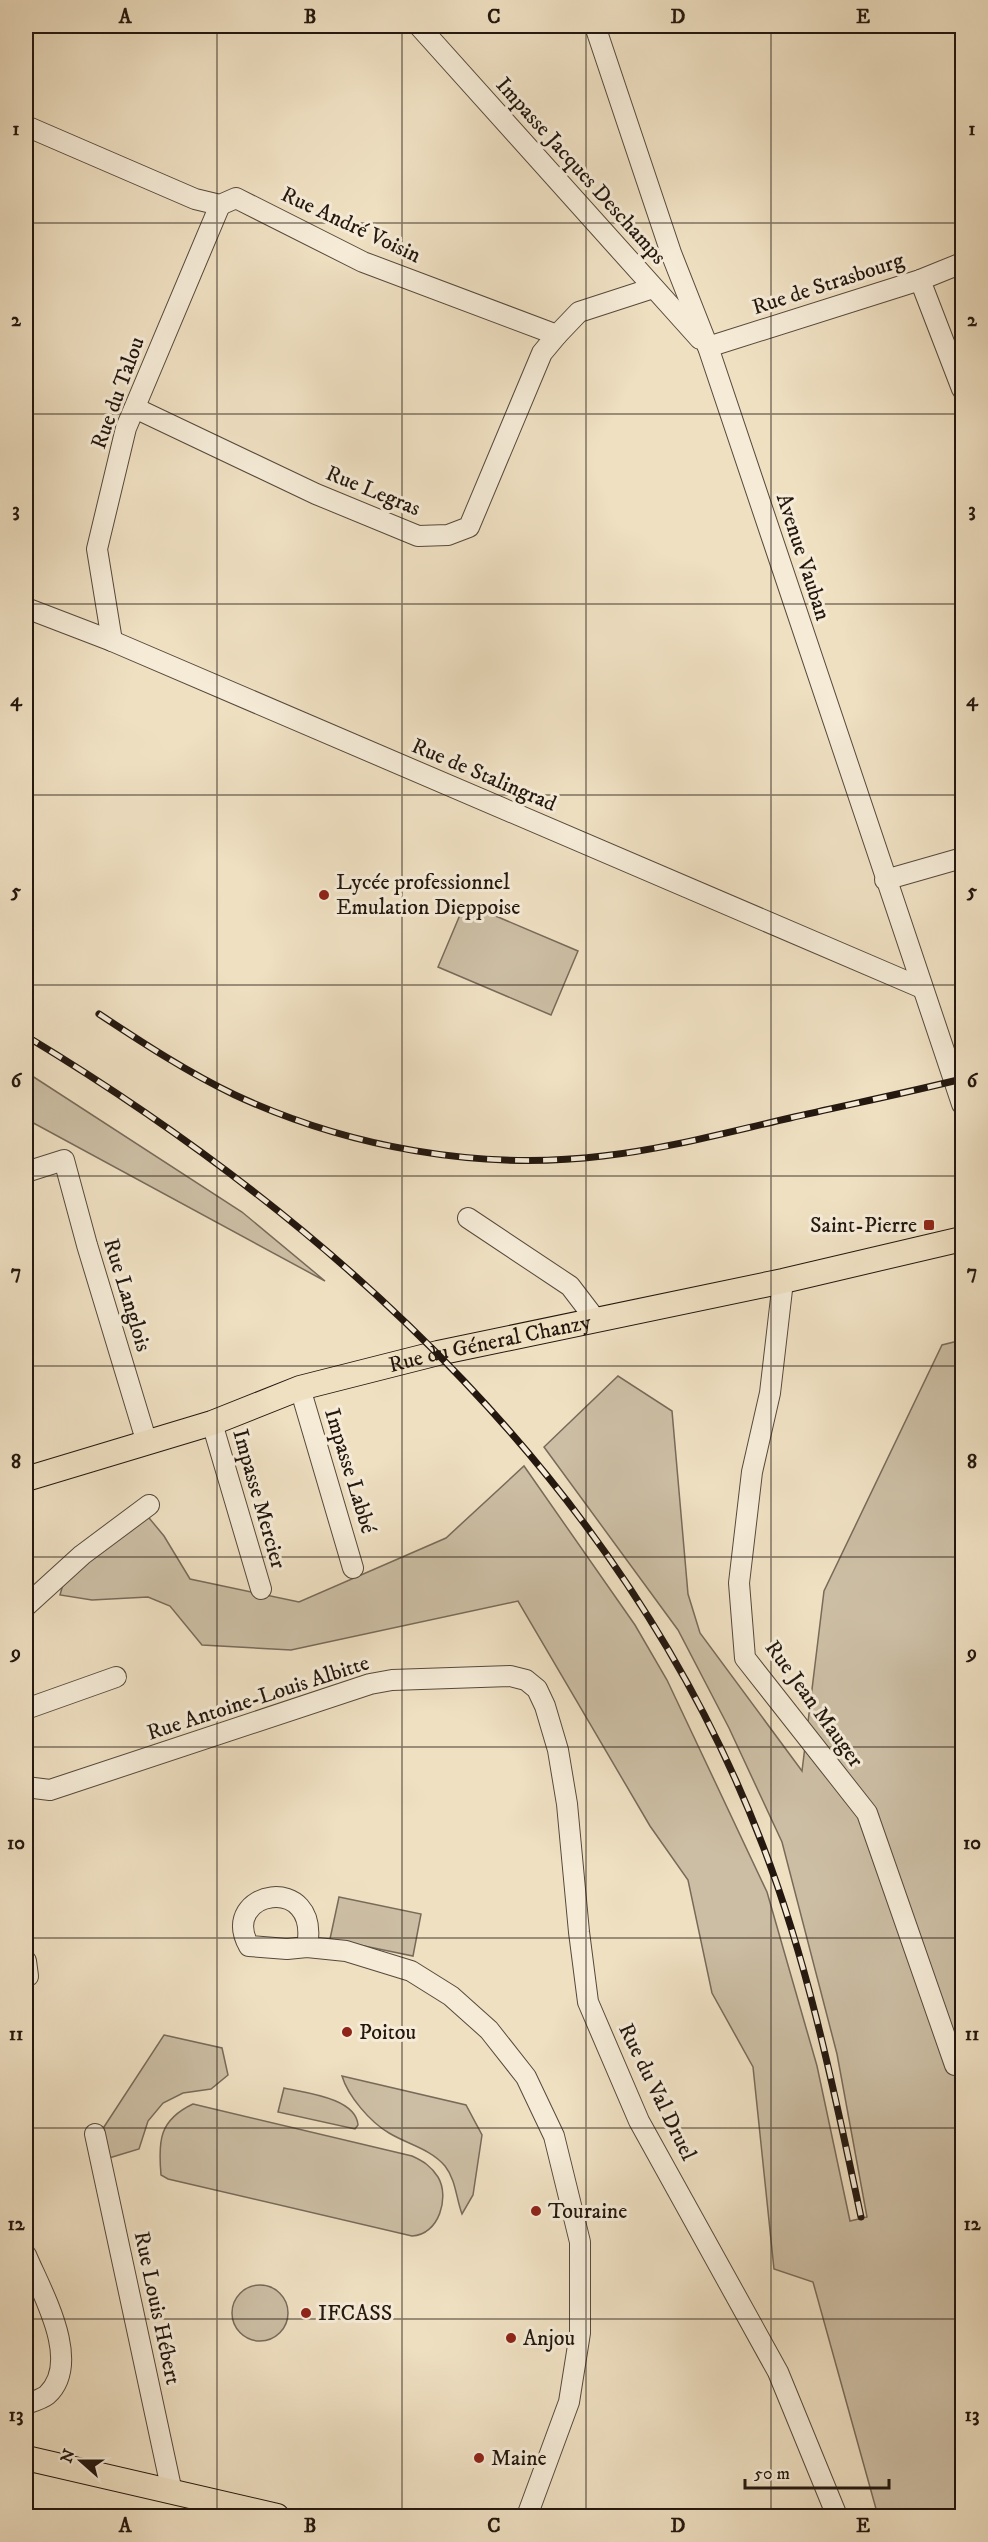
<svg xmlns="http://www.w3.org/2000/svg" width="988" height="2542" font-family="'IM FELL DW Pica',serif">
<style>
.green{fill:#ccbea4;stroke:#786a5a;stroke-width:1.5}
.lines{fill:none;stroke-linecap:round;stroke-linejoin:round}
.minor-casing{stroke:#56493c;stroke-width:22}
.major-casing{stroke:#23170f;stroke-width:26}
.minor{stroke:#f5ebd7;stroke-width:20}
.major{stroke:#efe0c2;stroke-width:24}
.rail-casing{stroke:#23170f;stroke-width:7}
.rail{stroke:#f5ebd7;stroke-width:4.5;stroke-dasharray:14;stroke-linecap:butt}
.grid{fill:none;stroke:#23170f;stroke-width:1.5;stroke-opacity:0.55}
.poi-dot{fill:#8f2418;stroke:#f5ebd7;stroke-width:2}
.labels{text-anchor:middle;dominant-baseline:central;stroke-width:6;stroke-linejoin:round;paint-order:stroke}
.street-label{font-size:22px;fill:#23170f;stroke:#f5ebd7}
.poi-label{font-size:22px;fill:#23170f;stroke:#f5ebd7;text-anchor:start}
.neatline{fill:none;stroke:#23170f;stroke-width:2}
.grid-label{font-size:20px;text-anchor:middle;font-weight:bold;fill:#23170f}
</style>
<rect width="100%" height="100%" fill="#efe0c2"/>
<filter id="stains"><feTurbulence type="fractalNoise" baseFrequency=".00333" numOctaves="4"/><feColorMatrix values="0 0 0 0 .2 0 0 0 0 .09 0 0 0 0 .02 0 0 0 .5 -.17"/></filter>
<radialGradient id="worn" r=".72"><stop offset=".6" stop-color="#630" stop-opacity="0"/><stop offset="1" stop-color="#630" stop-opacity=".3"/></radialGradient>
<g class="green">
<path d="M 465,903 L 578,951 L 551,1015 L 438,967 Z"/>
<path d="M 26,1072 L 242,1212 L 325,1281 L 26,1119 Z"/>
<path d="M 962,1340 L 962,2516 L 878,2516 L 813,2282 L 774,2269 L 753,2067 L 712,1993 L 688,1880 L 650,1826 L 518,1601 L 291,1650 L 202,1645 L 170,1606 L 148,1597 L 92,1600 L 60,1595 L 72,1552 L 140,1507 L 164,1536 L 190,1579 L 299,1602 L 446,1538 L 524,1466 L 635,1625 L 667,1680 L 767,1892 L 817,2066 L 850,2221 L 867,2217 L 837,2054 L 782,1842 L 729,1728 L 678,1630 L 544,1447 L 618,1376 L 672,1411 L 688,1594 L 700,1633 L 802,1771 L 824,1591 L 942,1345 Z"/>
<path d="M 339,1897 L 421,1914 L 413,1956 L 330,1939 Z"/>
<path d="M 164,2035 L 222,2048 L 228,2075 L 211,2089 L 183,2093 L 163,2103 L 148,2121 L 139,2149 L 109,2158 L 102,2130 Z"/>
<path d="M 342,2076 L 466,2105 L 482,2135 L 473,2195 L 462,2214 C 456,2198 456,2180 445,2166 C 431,2149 407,2144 389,2133 C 370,2122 348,2096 342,2076 Z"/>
<path d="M 284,2088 C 306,2093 356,2098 358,2125 L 355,2129 L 278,2112 Z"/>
<path d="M 193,2104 L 412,2156 C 423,2161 431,2166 438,2177 C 450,2197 439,2235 412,2236 L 168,2179 L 161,2175 C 158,2141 159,2120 193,2104 Z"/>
<circle cx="260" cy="2313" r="28"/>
</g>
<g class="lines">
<defs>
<g id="minor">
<path d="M 419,26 L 700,339"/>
<path d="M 595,26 L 671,253 L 708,347 L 962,1104"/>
<path d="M 26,126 L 195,199 L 220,205 L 236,198 L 363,262 L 557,335 L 579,312 L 653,288"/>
<path d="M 920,280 L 962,389"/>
<path d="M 708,347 L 920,280 L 962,263"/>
<path d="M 135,408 L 316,494 L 418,536 L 448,535 L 469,527 L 542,353 L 557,335"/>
<path d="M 26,608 L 112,641 L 922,988"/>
<path d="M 112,641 L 97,549 L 126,428 L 220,205"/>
<path d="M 885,880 L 962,858"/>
<path d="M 26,1172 L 64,1160 L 87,1245 L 147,1443"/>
<path d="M 468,1218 L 570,1286 L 596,1320"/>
<path d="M 783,1281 L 770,1393 L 752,1472 L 739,1583 L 745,1658 L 867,1813 L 955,2065"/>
<path d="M 300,1388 L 353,1568"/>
<path d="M 212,1423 L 261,1589"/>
<path d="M 26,1606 L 82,1555 L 149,1505"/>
<path d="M 26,1709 L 116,1677"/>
<path d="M 26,1787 L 50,1790 L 370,1684 L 392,1680 L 510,1676 L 526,1680 L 537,1689 L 545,1706 L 558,1750 L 567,1804 L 579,1932 L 588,2002 L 639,2121 L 778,2372 L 837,2516"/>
<path d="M 307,1947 C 321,1871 218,1891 249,1946 L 287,1949 L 307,1947 L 346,1951 L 411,1971 L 451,1996 L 489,2030 L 526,2077 L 554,2136 L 580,2242 L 580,2333 L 569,2402 L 527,2516"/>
<path d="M 26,1961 L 28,1976 L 26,1977"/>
<path d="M 95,2134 L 172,2492"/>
<path d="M 26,2255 C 41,2291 83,2362 47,2395 C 42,2399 32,2402 26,2404"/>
</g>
<g id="major">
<path id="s1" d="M 26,1479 L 212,1423 L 300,1388 L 438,1353 L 783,1281 L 962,1239"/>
<path d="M 26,2458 L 277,2516"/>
</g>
</defs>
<use href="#minor" class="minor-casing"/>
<use href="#major" class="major-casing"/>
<use href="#minor" class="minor"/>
<use href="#major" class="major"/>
<defs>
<g id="rail">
<path d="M 99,1014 C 143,1043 187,1072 235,1095 C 347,1147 479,1171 603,1156 C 666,1149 728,1132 790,1118 C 847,1105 905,1093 962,1079"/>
<path d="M 26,1036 C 344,1228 628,1492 763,1846 C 809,1966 834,2091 861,2217"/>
</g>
</defs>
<use href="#rail" class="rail-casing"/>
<use href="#rail" class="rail"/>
</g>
<path class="grid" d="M 217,26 L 217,2516M 402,26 L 402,2516M 586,26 L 586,2516M 771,26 L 771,2516M 26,223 L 962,223M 26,414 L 962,414M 26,604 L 962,604M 26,795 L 962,795M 26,985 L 962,985M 26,1176 L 962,1176M 26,1366 L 962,1366M 26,1557 L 962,1557M 26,1747 L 962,1747M 26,1938 L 962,1938M 26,2128 L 962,2128M 26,2319 L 962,2319"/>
<g class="poi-dot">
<circle cx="324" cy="895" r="6"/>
<rect x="923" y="1219" width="12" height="12" rx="3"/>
<circle cx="347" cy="2032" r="6"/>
<circle cx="536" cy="2211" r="6"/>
<circle cx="306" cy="2313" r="6"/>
<circle cx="511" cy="2338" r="6"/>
<circle cx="479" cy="2458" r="6"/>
</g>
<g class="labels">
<g class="street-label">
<text transform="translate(581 171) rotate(48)">Impasse Jacques Deschamps</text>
<text transform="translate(351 225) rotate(25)">Rue André Voisin</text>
<text transform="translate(828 284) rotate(-18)">Rue de Strasbourg</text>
<text transform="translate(118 393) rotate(-70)">Rue du Talou</text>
<text transform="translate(373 491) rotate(22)">Rue Legras</text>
<text transform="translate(803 557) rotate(72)">Avenue Vauban</text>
<text transform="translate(484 775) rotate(23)">Rue de Stalingrad</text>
<text transform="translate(127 1295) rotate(73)">Rue Langlois</text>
<text stroke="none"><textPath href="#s1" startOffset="484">Rue du Géneral Chanzy</textPath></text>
<text transform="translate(350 1471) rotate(73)">Impasse Labbé</text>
<text transform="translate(259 1499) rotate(74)">Impasse Mercier</text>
<text transform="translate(258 1698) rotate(-18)">Rue Antoine-Louis Albitte</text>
<text transform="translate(814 1704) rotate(54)">Rue Jean Mauger</text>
<text transform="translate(657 2092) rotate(64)">Rue du Val Druel</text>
<text transform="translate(157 2308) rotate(78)">Rue Louis Hébert</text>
</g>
<g class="poi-label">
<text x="336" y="882">Lycée professionnel<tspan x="336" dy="25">Emulation Dieppoise</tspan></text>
<text x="917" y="1225" text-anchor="end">Saint-Pierre</text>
<text x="359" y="2032">Poitou</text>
<text x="548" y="2211">Touraine</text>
<text x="318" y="2313">IFCASS</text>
<text x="523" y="2338">Anjou</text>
<text x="491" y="2458">Maine</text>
</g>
</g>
<rect width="988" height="2542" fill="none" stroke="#efe0c2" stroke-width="66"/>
<g transform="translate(81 2461) rotate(291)" stroke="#f5ebd7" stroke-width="4.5" paint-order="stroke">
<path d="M0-4.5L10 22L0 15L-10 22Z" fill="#23170f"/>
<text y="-9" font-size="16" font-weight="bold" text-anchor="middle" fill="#23170f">N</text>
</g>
<path d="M745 2479v9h144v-9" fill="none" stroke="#23170f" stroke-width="3"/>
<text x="754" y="2479" font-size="18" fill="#23170f" stroke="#f5ebd7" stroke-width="4.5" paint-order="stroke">50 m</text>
<rect x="33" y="33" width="922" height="2476" class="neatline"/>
<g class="grid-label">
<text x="125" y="23">A</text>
<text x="310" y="23">B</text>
<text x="494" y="23">C</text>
<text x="678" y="23">D</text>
<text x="863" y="23">E</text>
<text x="16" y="135">1</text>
<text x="972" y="135">1</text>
<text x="16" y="326">2</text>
<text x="972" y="326">2</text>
<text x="16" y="516">3</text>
<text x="972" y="516">3</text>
<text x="16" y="706">4</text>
<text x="972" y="706">4</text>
<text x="16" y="897">5</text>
<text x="972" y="897">5</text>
<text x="16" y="1087">6</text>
<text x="972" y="1087">6</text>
<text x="16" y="1278">7</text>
<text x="972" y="1278">7</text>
<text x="16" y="1468">8</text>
<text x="972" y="1468">8</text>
<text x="16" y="1659">9</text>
<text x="972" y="1659">9</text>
<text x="16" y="1849">10</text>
<text x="972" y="1849">10</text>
<text x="16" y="2040">11</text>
<text x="972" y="2040">11</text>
<text x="16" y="2230">12</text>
<text x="972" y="2230">12</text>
<text x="16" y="2421">13</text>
<text x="972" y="2421">13</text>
<text x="125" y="2532">A</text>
<text x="310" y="2532">B</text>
<text x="494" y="2532">C</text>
<text x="678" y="2532">D</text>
<text x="863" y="2532">E</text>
</g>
<rect width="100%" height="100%" filter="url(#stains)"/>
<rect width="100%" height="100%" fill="url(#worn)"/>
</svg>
